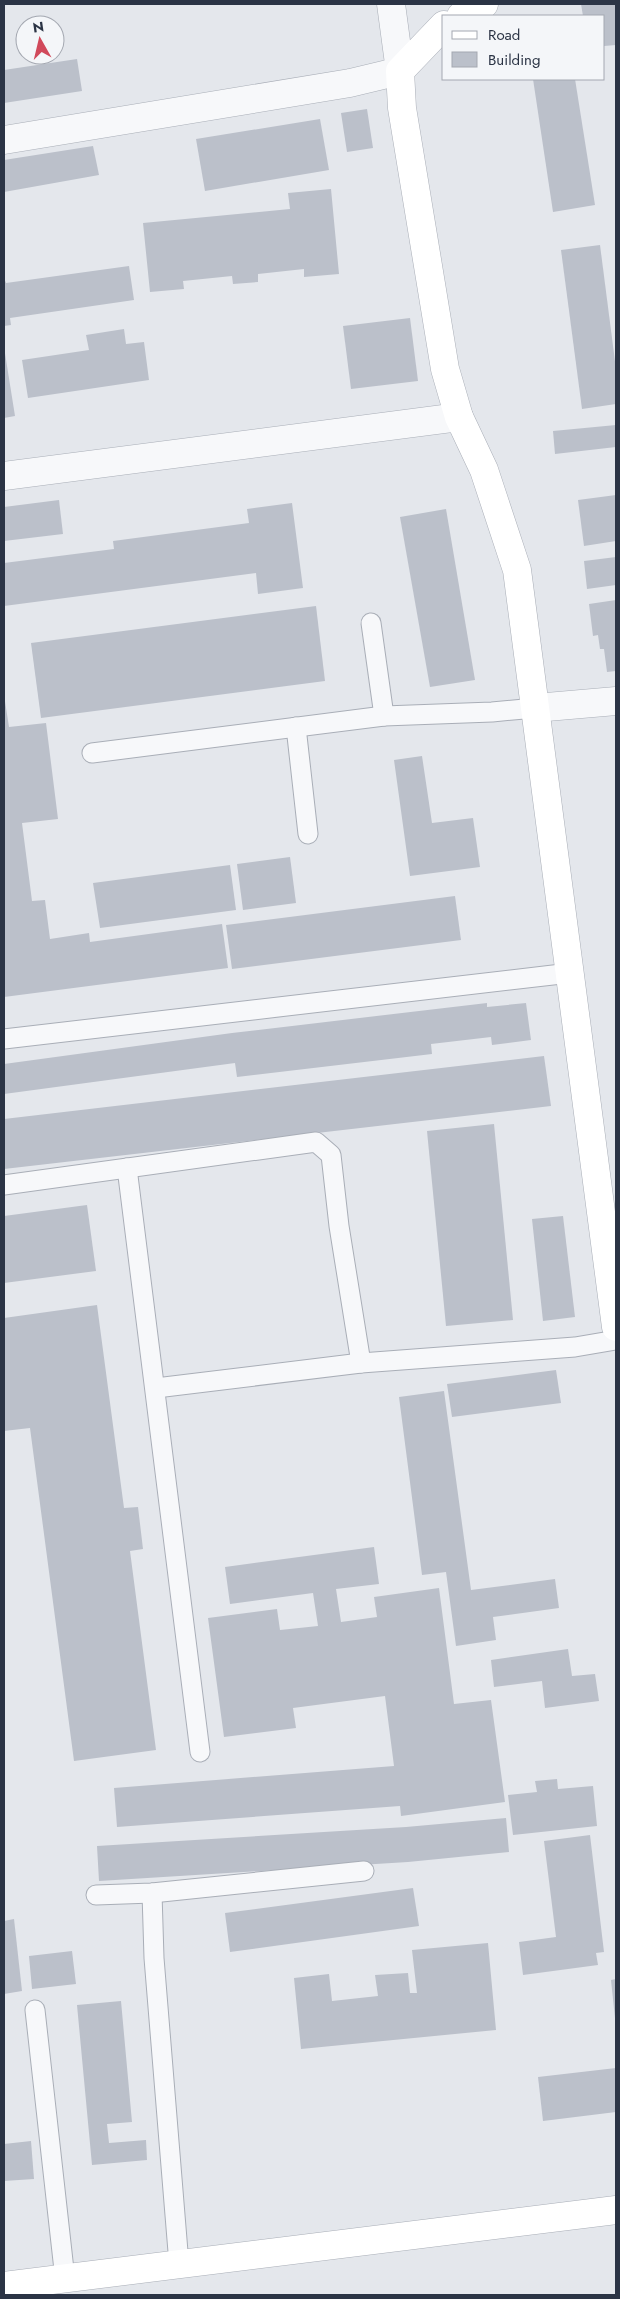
<svg xmlns="http://www.w3.org/2000/svg" width="620" height="2299" font-family="Jost,sans-serif">
<style>
.building{fill:#bbc0ca}
.lines{fill:none;stroke-linecap:round;stroke-linejoin:round}
.lane-casing{stroke:#a9aeb7;stroke-width:21}
.street-casing{stroke:#a9aeb7;stroke-width:29}
.secondary-casing{stroke:#a9aeb7;stroke-width:29}
.lane{stroke:#f7f8fa;stroke-width:19}
.street{stroke:#f7f8fa;stroke-width:28}
.secondary{stroke:#fff;stroke-width:28}
</style>
<rect width="100%" height="100%" fill="#e4e7ec"/>
<g class="building">
<path d="M 581,4 L 616,4 L 616,45 L 604,46 L 604,16 L 583,16 Z"/>
<path d="M 77,59 L 82,91 L 4,103 L 4,70 Z"/>
<path d="M 533,79 L 575,79 L 595,205 L 553,212 Z"/>
<path d="M 367,109 L 373,148 L 347,152 L 341,113 Z"/>
<path d="M 320,119 L 329,170 L 205,191 L 196,139 Z"/>
<path d="M 93,146 L 99,175 L 4,192 L 4,160 Z"/>
<path d="M 331,189 L 339,274 L 304,277 L 304,269 L 258,274 L 258,282 L 233,284 L 232,276 L 183,281 L 184,289 L 150,292 L 143,223 L 290,209 L 288,193 Z"/>
<path d="M 600,245 L 616,369 L 616,404 L 582,409 L 561,250 Z"/>
<path d="M 129,266 L 134,300 L 10,318 L 11,325 L 4,326 L 4,278 L 6,283 Z"/>
<path d="M 410,318 L 418,381 L 351,389 L 343,326 Z"/>
<path d="M 124,329 L 126,344 L 144,342 L 149,380 L 28,398 L 22,360 L 89,350 L 86,335 Z"/>
<path d="M 4,347 L 15,416 L 4,418 Z"/>
<path d="M 616,425 L 616,447 L 555,454 L 553,431 Z"/>
<path d="M 616,495 L 616,541 L 584,546 L 578,500 Z"/>
<path d="M 59,500 L 63,534 L 4,541 L 4,507 Z"/>
<path d="M 292,503 L 303,588 L 258,594 L 256,573 L 4,606 L 4,563 L 114,549 L 113,541 L 249,523 L 247,509 Z"/>
<path d="M 446,509 L 475,680 L 430,687 L 400,517 Z"/>
<path d="M 616,557 L 616,585 L 587,589 L 584,561 Z"/>
<path d="M 616,600 L 616,671 L 607,672 L 604,649 L 600,649 L 598,635 L 593,636 L 589,604 Z"/>
<path d="M 316,606 L 325,681 L 41,718 L 31,643 Z"/>
<path d="M 4,695 L 9,727 L 46,723 L 58,819 L 22,823 L 32,901 L 45,900 L 50,939 L 89,933 L 90,942 L 222,924 L 228,968 L 4,997 Z"/>
<path d="M 422,756 L 432,823 L 473,818 L 480,867 L 410,876 L 394,760 Z"/>
<path d="M 290,857 L 296,903 L 243,910 L 237,864 Z"/>
<path d="M 230,865 L 236,910 L 100,928 L 93,883 Z"/>
<path d="M 455,896 L 461,940 L 232,969 L 226,925 Z"/>
<path d="M 487,1003 L 487,1007 L 526,1003 L 531,1040 L 492,1045 L 491,1037 L 431,1044 L 432,1054 L 237,1077 L 235,1063 L 4,1094 L 4,1064 L 232,1033 Z"/>
<path d="M 544,1056 L 551,1106 L 4,1169 L 4,1119 Z"/>
<path d="M 494,1124 L 513,1320 L 446,1326 L 427,1131 Z"/>
<path d="M 87,1205 L 96,1271 L 4,1283 L 4,1216 Z"/>
<path d="M 563,1216 L 575,1317 L 543,1321 L 532,1219 Z"/>
<path d="M 97,1305 L 124,1508 L 138,1507 L 143,1549 L 130,1551 L 156,1750 L 74,1761 L 30,1428 L 4,1431 L 4,1318 Z"/>
<path d="M 556,1370 L 561,1403 L 452,1417 L 447,1384 Z"/>
<path d="M 444,1391 L 471,1590 L 555,1579 L 559,1608 L 493,1617 L 496,1640 L 456,1646 L 446,1572 L 422,1575 L 399,1397 Z"/>
<path d="M 374,1547 L 379,1584 L 336,1589 L 341,1622 L 377,1617 L 374,1597 L 439,1588 L 454,1704 L 491,1700 L 505,1802 L 401,1816 L 400,1806 L 117,1827 L 114,1788 L 394,1766 L 385,1696 L 293,1708 L 296,1728 L 224,1737 L 208,1618 L 277,1609 L 280,1630 L 318,1626 L 313,1593 L 230,1604 L 225,1567 Z"/>
<path d="M 568,1649 L 572,1676 L 595,1674 L 599,1701 L 545,1708 L 542,1681 L 494,1687 L 491,1660 Z"/>
<path d="M 557,1779 L 558,1789 L 593,1786 L 597,1826 L 513,1835 L 508,1795 L 537,1792 L 535,1781 Z"/>
<path d="M 506,1818 L 509,1852 L 408,1862 L 99,1881 L 97,1846 L 406,1827 Z"/>
<path d="M 590,1835 L 604,1952 L 596,1953 L 598,1965 L 523,1975 L 519,1942 L 556,1937 L 544,1841 Z"/>
<path d="M 413,1888 L 419,1926 L 230,1952 L 225,1913 Z"/>
<path d="M 14,1919 L 22,1991 L 4,1994 L 4,1921 Z"/>
<path d="M 488,1943 L 496,2030 L 301,2049 L 294,1978 L 329,1974 L 332,2001 L 378,1996 L 375,1975 L 408,1973 L 410,1993 L 417,1993 L 412,1950 Z"/>
<path d="M 72,1951 L 76,1984 L 32,1989 L 29,1956 Z"/>
<path d="M 616,1979 L 616,2018 L 615,2018 L 611,1980 Z"/>
<path d="M 121,2001 L 132,2122 L 107,2124 L 109,2143 L 146,2140 L 147,2160 L 92,2165 L 77,2005 Z"/>
<path d="M 616,2068 L 616,2112 L 543,2121 L 538,2077 Z"/>
<path d="M 31,2141 L 34,2179 L 4,2181 L 4,2144 Z"/>
</g>
<g class="lines">
<defs>
<g id="lane">
<path d="M 371,623 L 384,716"/>
<path d="M 296,727 L 308,834"/>
<path d="M 92,753 L 384,716 L 492,712 L 535,708"/>
<path d="M 4,1039 L 570,973"/>
<path d="M 127,1168 L 200,1752"/>
<path d="M 4,1185 L 316,1142 L 331,1155 L 339,1226 L 361,1363"/>
<path d="M 156,1388 L 361,1363 L 575,1347 L 616,1340"/>
<path d="M 152,1893 L 154,1958 L 179,2264"/>
<path d="M 96,1895 L 152,1893 L 364,1871"/>
<path d="M 35,2010 L 65,2279"/>
</g>
<g id="street">
<path d="M 4,140 L 350,83 L 400,71 L 391,4"/>
<path d="M 4,476 L 459,417"/>
<path d="M 535,708 L 616,701"/>
</g>
<g id="secondary">
<path d="M 461,16 L 484,4"/>
<path d="M 444,25 L 400,71 L 402,108 L 445,369 L 459,417 L 484,470 L 517,570 L 616,1327"/>
<path d="M 4,2286 L 616,2210"/>
</g>
</defs>
<use href="#lane" class="lane-casing"/>
<use href="#street" class="street-casing"/>
<use href="#secondary" class="secondary-casing"/>
<use href="#lane" class="lane"/>
<use href="#street" class="street"/>
<use href="#secondary" class="secondary"/>
</g>
<rect width="620" height="2299" fill="none" stroke="#2b3445" stroke-width="10"/>
<rect x="442" y="15" width="162" height="65" fill="#f4f6f9" stroke="#a4a8b1"/>
<rect x="452" y="31" width="25" height="8" fill="#ffffff" stroke="#a4a8b1"/>
<text x="488" y="40" font-size="15" fill="#2b3445">Road</text>
<rect x="452" y="52" width="25" height="15" fill="#bbc0ca" stroke="#a4a8b1"/>
<text x="488" y="65" font-size="15" fill="#2b3445">Building</text>
<g transform="translate(40 40) rotate(352)"><circle r="24" fill="#f4f6f9" stroke="#a4a8b1"/>
<path d="M0-4L9 19L0 12L-9 19Z" fill="#d1495b"/>
<text y="-8" font-size="14" font-weight="bold" text-anchor="middle" fill="#2b3445">N</text>
</g>
</svg>
